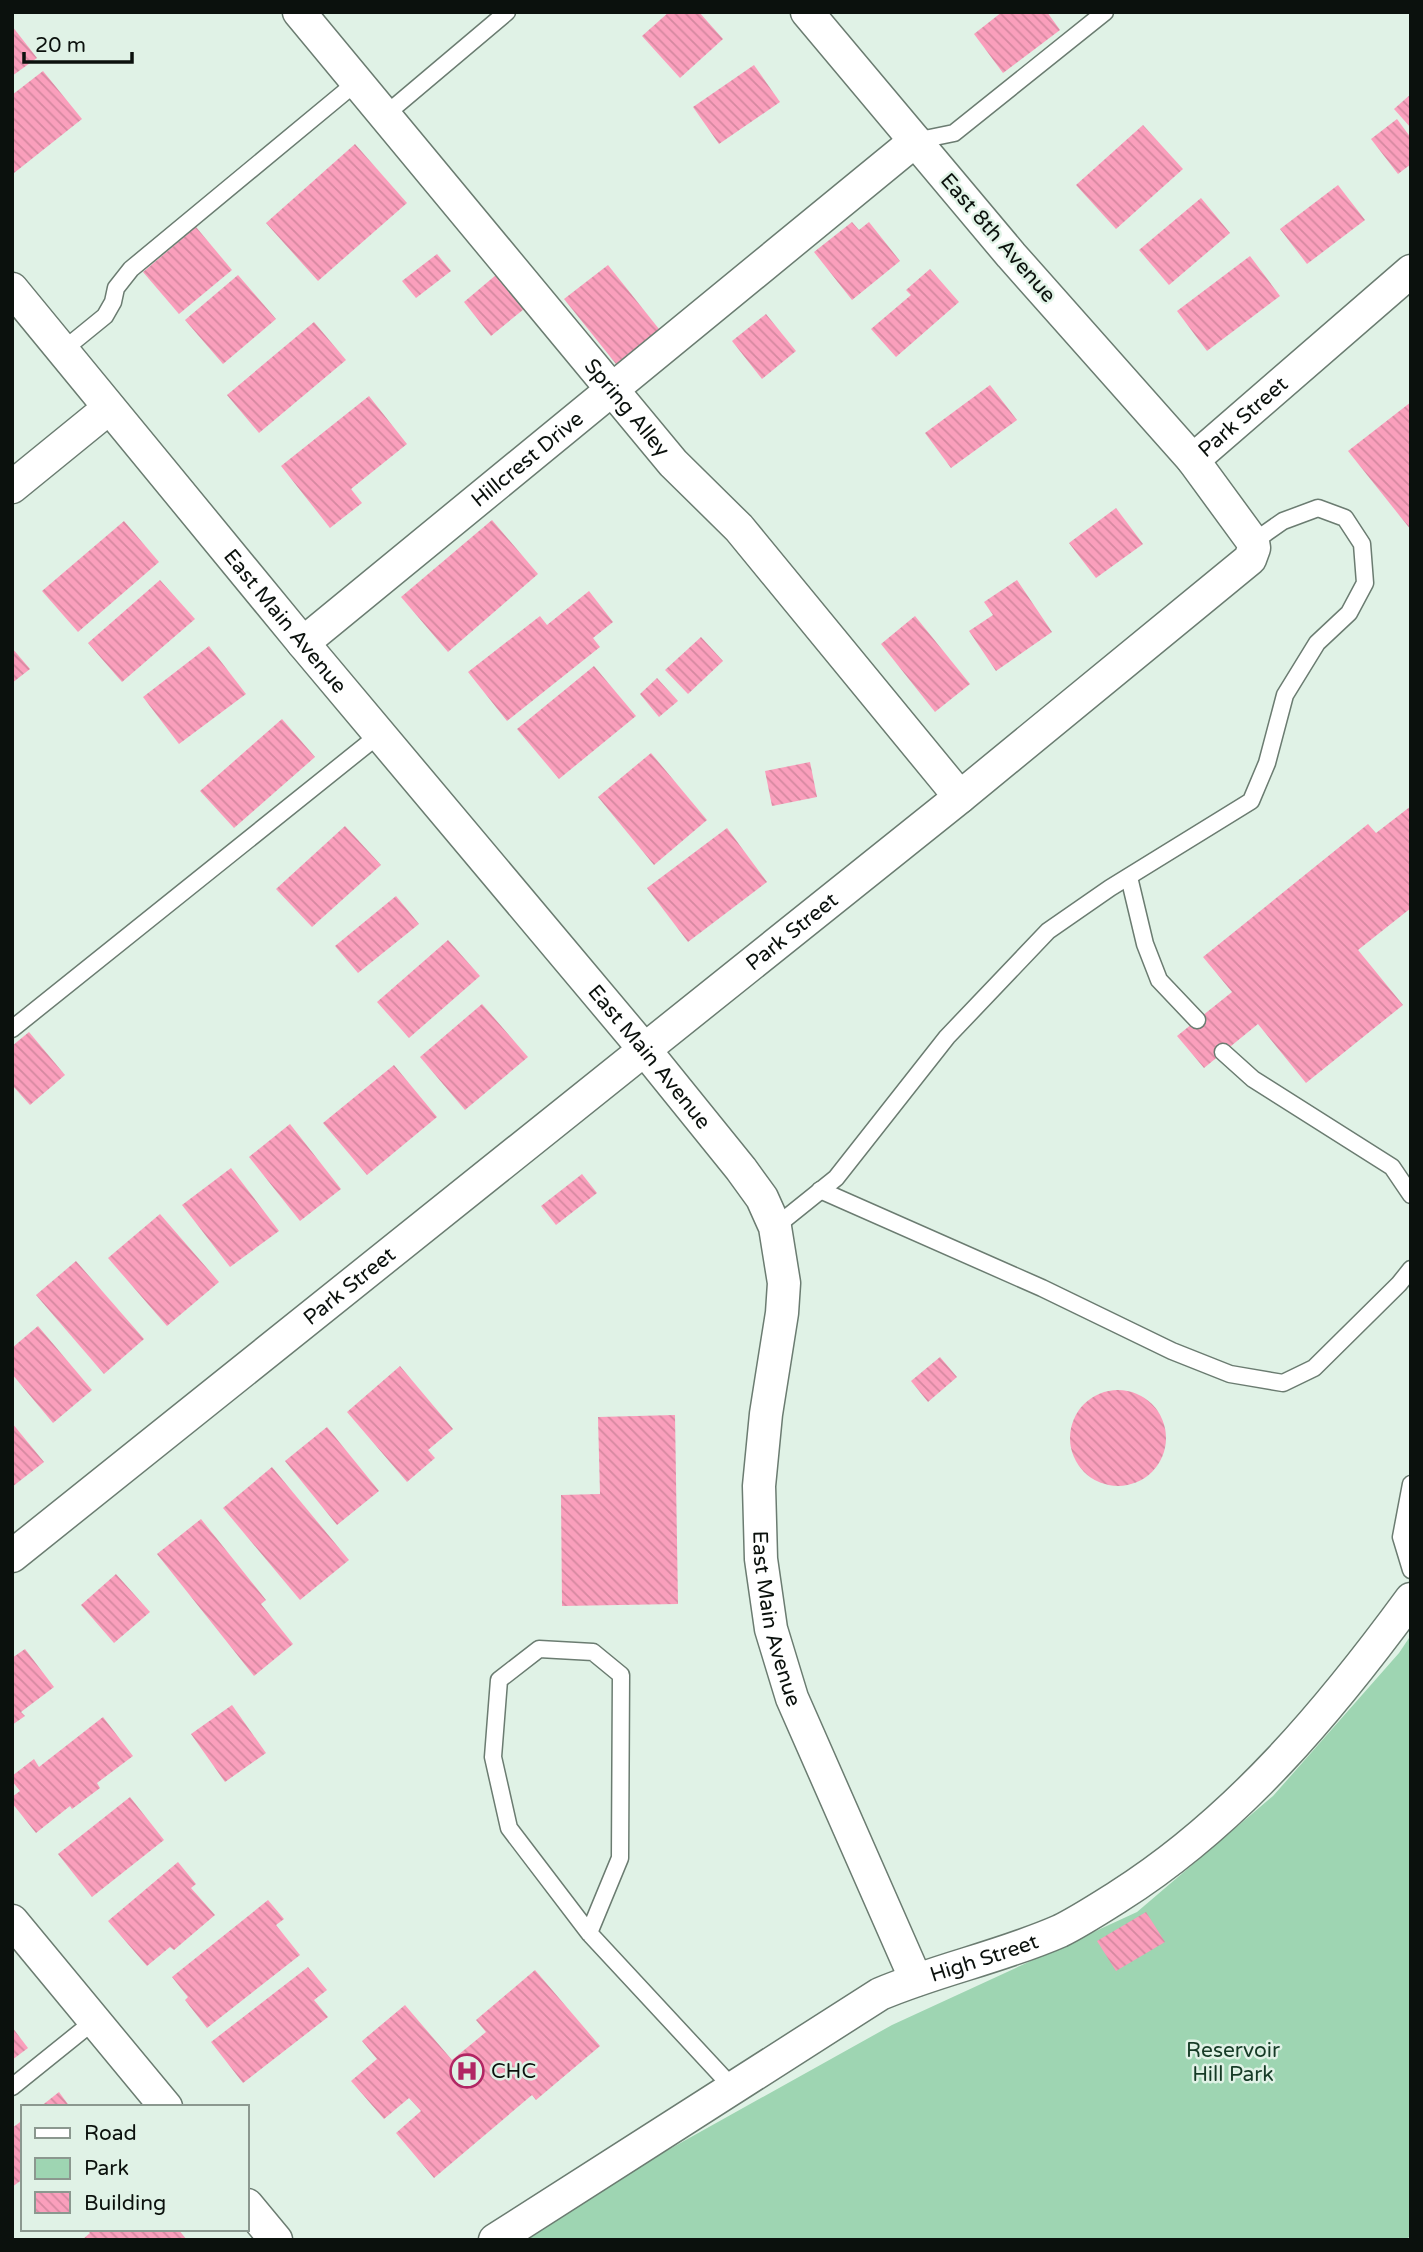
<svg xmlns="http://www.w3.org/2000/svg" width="1423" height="2252" font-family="'Varela Round',sans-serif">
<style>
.park{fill:#9ed5b2}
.building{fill:url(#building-back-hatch)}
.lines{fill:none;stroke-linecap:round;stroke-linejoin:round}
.lane-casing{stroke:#6b7c71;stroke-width:19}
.street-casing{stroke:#6b7c71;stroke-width:35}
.lane{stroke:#fff;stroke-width:16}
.street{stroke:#fff;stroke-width:32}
.labels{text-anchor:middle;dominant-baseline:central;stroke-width:5;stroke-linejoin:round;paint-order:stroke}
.street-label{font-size:21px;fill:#0b110d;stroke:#e0f2e6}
.park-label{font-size:21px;fill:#163b26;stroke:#e0f2e6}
.poi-label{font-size:21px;fill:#0b110d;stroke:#e0f2e6;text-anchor:start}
</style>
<defs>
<pattern id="building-back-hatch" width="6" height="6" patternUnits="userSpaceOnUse" patternTransform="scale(1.75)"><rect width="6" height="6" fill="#fa9fbc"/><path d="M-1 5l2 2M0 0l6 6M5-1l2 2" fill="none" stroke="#d588a0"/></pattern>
</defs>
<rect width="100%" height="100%" fill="#e0f2e6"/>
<path class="park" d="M 1411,1635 L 1411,2236 L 1404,2240 L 521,2240 L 666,2151 L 892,2025 L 1137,1912 L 1273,1796 L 1399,1653 Z"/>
<g class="building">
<path d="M 669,12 L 699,12 L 723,39 L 680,78 L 642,36 Z"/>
<path d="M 1002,12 L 1047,12 L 1060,30 L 1003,73 L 974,34 Z"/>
<path d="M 12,26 L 37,58 L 12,76 Z"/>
<path d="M 754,65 L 780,102 L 719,144 L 693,107 Z"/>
<path d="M 43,71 L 82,119 L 14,173 L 12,170 L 12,95 Z"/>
<path d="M 1411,94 L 1411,128 L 1394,109 Z"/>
<path d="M 1397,119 L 1411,138 L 1411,164 L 1398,174 L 1371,139 Z"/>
<path d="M 1143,125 L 1183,169 L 1116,229 L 1076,185 Z"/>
<path d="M 355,144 L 407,203 L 318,281 L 266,223 Z"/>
<path d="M 1338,185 L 1365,220 L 1307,264 L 1280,229 Z"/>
<path d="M 1201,198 L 1230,233 L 1169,285 L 1139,250 Z"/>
<path d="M 852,222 L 859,230 L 869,222 L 900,261 L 852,300 L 814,252 Z"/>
<path d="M 196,227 L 232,270 L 179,314 L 143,272 Z"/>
<path d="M 437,254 L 451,271 L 416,298 L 402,281 Z"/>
<path d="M 1250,256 L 1280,296 L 1207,351 L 1177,311 Z"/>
<path d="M 608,265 L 659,329 L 616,364 L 564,299 Z"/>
<path d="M 930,269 L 959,302 L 896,357 L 871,329 L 911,295 L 906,290 Z"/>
<path d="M 238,275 L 276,319 L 223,364 L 185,320 Z"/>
<path d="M 496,275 L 524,309 L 491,336 L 464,302 Z"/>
<path d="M 766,314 L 796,351 L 762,379 L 732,341 Z"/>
<path d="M 314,322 L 346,360 L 259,433 L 227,395 Z"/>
<path d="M 990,385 L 1017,420 L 951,468 L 925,433 Z"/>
<path d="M 369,396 L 407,444 L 351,489 L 362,503 L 330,528 L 281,466 Z"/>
<path d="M 1411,402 L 1411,530 L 1348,451 Z"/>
<path d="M 1116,508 L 1143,544 L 1096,578 L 1069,543 Z"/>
<path d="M 492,520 L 538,574 L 448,652 L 401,597 Z"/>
<path d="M 124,521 L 159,562 L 78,632 L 42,591 Z"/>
<path d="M 160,580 L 195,619 L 122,682 L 88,643 Z"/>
<path d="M 1017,580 L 1052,632 L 996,671 L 969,631 L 993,615 L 984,602 Z"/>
<path d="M 589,591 L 613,622 L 593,638 L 600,647 L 507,721 L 468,672 L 540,616 L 547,625 Z"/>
<path d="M 915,616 L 970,684 L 935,712 L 881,644 Z"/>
<path d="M 701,637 L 723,661 L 688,694 L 665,670 Z"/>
<path d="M 209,646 L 246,694 L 179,744 L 143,697 Z"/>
<path d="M 12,648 L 30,669 L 12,683 Z"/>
<path d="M 594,666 L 636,716 L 559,779 L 517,729 Z"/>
<path d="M 657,678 L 678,701 L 659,717 L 640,694 Z"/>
<path d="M 282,719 L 315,757 L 234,828 L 200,791 Z"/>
<path d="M 651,753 L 707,820 L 654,865 L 598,797 Z"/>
<path d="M 810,762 L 817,797 L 772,806 L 765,771 Z"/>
<path d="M 1411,806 L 1411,908 L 1358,950 L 1403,1005 L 1306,1083 L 1258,1024 L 1204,1068 L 1177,1036 L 1232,992 L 1203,957 L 1368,824 L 1376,833 Z"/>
<path d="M 345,826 L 381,865 L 312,927 L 276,889 Z"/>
<path d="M 727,828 L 767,882 L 688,942 L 647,888 Z"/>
<path d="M 396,896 L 419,924 L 358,973 L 335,946 Z"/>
<path d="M 448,940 L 480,976 L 409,1038 L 377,1002 Z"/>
<path d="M 482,1004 L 528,1057 L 465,1110 L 420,1057 Z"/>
<path d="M 29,1032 L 65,1075 L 30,1105 L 12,1085 L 12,1046 Z"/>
<path d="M 394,1065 L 437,1117 L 367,1175 L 323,1123 Z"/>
<path d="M 290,1124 L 341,1189 L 300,1221 L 249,1157 Z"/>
<path d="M 231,1168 L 279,1231 L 230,1267 L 182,1205 Z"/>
<path d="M 582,1174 L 597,1193 L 556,1225 L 541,1206 Z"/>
<path d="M 160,1214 L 219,1282 L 167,1326 L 108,1258 Z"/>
<path d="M 76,1261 L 144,1339 L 104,1374 L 36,1295 Z"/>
<path d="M 38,1326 L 92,1390 L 53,1423 L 12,1374 L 12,1348 Z"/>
<path d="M 940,1357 L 957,1377 L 928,1402 L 911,1381 Z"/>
<path d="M 400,1366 L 453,1429 L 428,1450 L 435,1458 L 407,1482 L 347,1412 Z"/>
<circle cx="1118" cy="1438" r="48"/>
<path d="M 675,1415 L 678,1604 L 562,1606 L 561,1495 L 600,1494 L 598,1417 Z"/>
<path d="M 12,1423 L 44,1462 L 12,1487 Z"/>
<path d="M 327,1427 L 379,1491 L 337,1525 L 285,1461 Z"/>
<path d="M 272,1467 L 349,1560 L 300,1600 L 223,1508 Z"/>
<path d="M 201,1519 L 266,1600 L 261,1604 L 293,1644 L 254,1676 L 157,1554 Z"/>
<path d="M 116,1574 L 150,1612 L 114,1643 L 81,1605 Z"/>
<path d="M 25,1649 L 54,1687 L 21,1712 L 25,1716 L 12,1725 L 12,1658 Z"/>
<path d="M 232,1705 L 266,1753 L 225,1782 L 191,1734 Z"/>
<path d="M 103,1717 L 133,1756 L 97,1783 L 100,1788 L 72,1809 L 70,1806 L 36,1833 L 12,1803 L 12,1797 L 20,1791 L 12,1781 L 12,1776 L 34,1759 L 39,1767 Z"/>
<path d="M 130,1797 L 164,1840 L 92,1897 L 58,1854 Z"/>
<path d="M 178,1862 L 196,1884 L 191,1888 L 215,1915 L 174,1950 L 170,1947 L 147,1966 L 108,1921 Z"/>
<path d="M 268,1900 L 284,1919 L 276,1925 L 300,1955 L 207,2028 L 185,2000 L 188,1997 L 172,1977 Z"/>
<path d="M 1146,1912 L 1165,1942 L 1116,1971 L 1097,1941 Z"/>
<path d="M 308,1967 L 327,1990 L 314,2000 L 328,2017 L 243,2083 L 211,2042 Z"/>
<path d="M 535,1970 L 600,2046 L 536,2100 L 532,2095 L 434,2178 L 396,2133 L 421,2111 L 409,2098 L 384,2119 L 351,2081 L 377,2059 L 362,2041 L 405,2005 L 452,2060 L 486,2032 L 476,2020 Z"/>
<path d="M 12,2027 L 28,2048 L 12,2060 Z"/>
<path d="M 59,2092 L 70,2107 L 40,2107 Z"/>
<path d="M 23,2120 L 23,2179 L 12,2187 L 12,2128 Z"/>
<path d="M 86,2229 L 178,2229 L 187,2240 L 82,2240 L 90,2233 Z"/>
</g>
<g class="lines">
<defs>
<g id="lane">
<path d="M 385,115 L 507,12"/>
<path d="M 915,141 L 954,133 L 1105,12"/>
<path d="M 62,351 L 105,316 L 113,302 L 116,288 L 131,269 L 358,81"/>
<path d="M 1129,877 L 1145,944 L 1159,980 L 1197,1020"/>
<path d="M 12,1029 L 380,734"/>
<path d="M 1223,1052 L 1253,1079 L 1392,1167 L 1411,1195"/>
<path d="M 820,1190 L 1042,1288 L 1172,1351 L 1230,1374 L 1283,1383 L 1314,1368 L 1399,1284 L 1411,1269"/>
<path d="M 775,1227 L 836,1178 L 947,1037 L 1048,931 L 1110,888 L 1251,801 L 1267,763 L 1285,695 L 1317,643 L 1349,613 L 1365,583 L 1362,544 L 1345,518 L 1318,508 L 1283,521 L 1253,542"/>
<path d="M 1411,1484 L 1401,1537 L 1411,1570"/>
<path d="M 589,1933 L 620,1858 L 621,1675 L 593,1652 L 539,1649 L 499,1680 L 493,1757 L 509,1828 L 589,1933 L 733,2088"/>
<path d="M 12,2087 L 94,2021"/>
</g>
<g id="street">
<path id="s1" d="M 299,12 L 673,463 L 739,528 L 960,797"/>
<path id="s2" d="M 12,289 L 303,643 L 644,1049 L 741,1169 L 762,1198 L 775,1227 L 784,1283 L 782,1313 L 766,1414 L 759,1486 L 761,1559 L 771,1629 L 792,1698 L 916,1980"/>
<path id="s3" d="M 1193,460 L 1411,271"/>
<path d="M 12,487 L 109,408"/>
<path id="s4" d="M 303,643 L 915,141"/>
<path id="s5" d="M 12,1556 L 960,797 L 1250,559 L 1254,548 L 1253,542 L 1193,460 L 1011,255 L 807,12"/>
<path d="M 12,1921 L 166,2107"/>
<path d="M 247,2205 L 276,2240"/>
<path id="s6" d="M 495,2240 L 880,1994 C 939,1969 1001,1957 1060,1931 C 1080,1921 1100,1908 1119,1896 C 1237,1821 1329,1711 1411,1599"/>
</g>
</defs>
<use href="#lane" class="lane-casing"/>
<use href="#street" class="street-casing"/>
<use href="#lane" class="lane"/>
<use href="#street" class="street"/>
</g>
<defs>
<symbol id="hospital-ring" viewBox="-11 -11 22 22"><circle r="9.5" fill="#e0f2e6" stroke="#b12663" stroke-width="1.5"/><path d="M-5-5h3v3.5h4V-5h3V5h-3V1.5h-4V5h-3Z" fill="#b12663"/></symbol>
</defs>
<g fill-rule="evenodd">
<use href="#hospital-ring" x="448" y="2052" width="38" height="38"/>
</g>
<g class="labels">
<g class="street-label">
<text transform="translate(998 238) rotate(49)">East 8th Avenue</text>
<text stroke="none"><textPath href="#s1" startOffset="514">Spring Alley</textPath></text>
<text stroke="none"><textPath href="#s3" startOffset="66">Park Street</textPath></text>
<text stroke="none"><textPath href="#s4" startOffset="290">Hillcrest Drive</textPath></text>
<text stroke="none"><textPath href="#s2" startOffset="430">East Main Avenue</textPath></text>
<text stroke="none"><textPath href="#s5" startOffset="999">Park Street</textPath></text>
<text stroke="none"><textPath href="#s2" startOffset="998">East Main Avenue</textPath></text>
<text stroke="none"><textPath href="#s5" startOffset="432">Park Street</textPath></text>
<text stroke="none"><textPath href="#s2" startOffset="1606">East Main Avenue</textPath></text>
<text stroke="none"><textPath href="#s6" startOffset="567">High Street</textPath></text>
</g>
<g class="park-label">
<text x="1233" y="2050">Reservoir<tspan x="1233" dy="24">Hill Park</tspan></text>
</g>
<g class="poi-label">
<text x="491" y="2071">CHC</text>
</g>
</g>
<rect width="1423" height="2252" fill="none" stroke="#0b110d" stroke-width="28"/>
<rect x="21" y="2105" width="228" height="126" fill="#e0f2e6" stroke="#8b988f" stroke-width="2"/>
<rect x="35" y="2128" width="35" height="10" fill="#ffffff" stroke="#8b988f" stroke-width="2"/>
<text x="84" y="2140" font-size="21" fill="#0b110d">Road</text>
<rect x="35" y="2158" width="35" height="21" fill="#9ed5b2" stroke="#8b988f" stroke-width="2"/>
<text x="84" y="2175" font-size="21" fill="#0b110d">Park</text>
<rect x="35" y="2192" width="35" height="21" fill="url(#building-back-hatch)" stroke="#8b988f" stroke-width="2"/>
<text x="84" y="2210" font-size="21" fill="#0b110d">Building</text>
<path d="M24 52v10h108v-10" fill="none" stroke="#0b110d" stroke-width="3.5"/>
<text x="35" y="52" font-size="21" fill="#0b110d" stroke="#e0f2e6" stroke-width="5" paint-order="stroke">20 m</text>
</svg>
